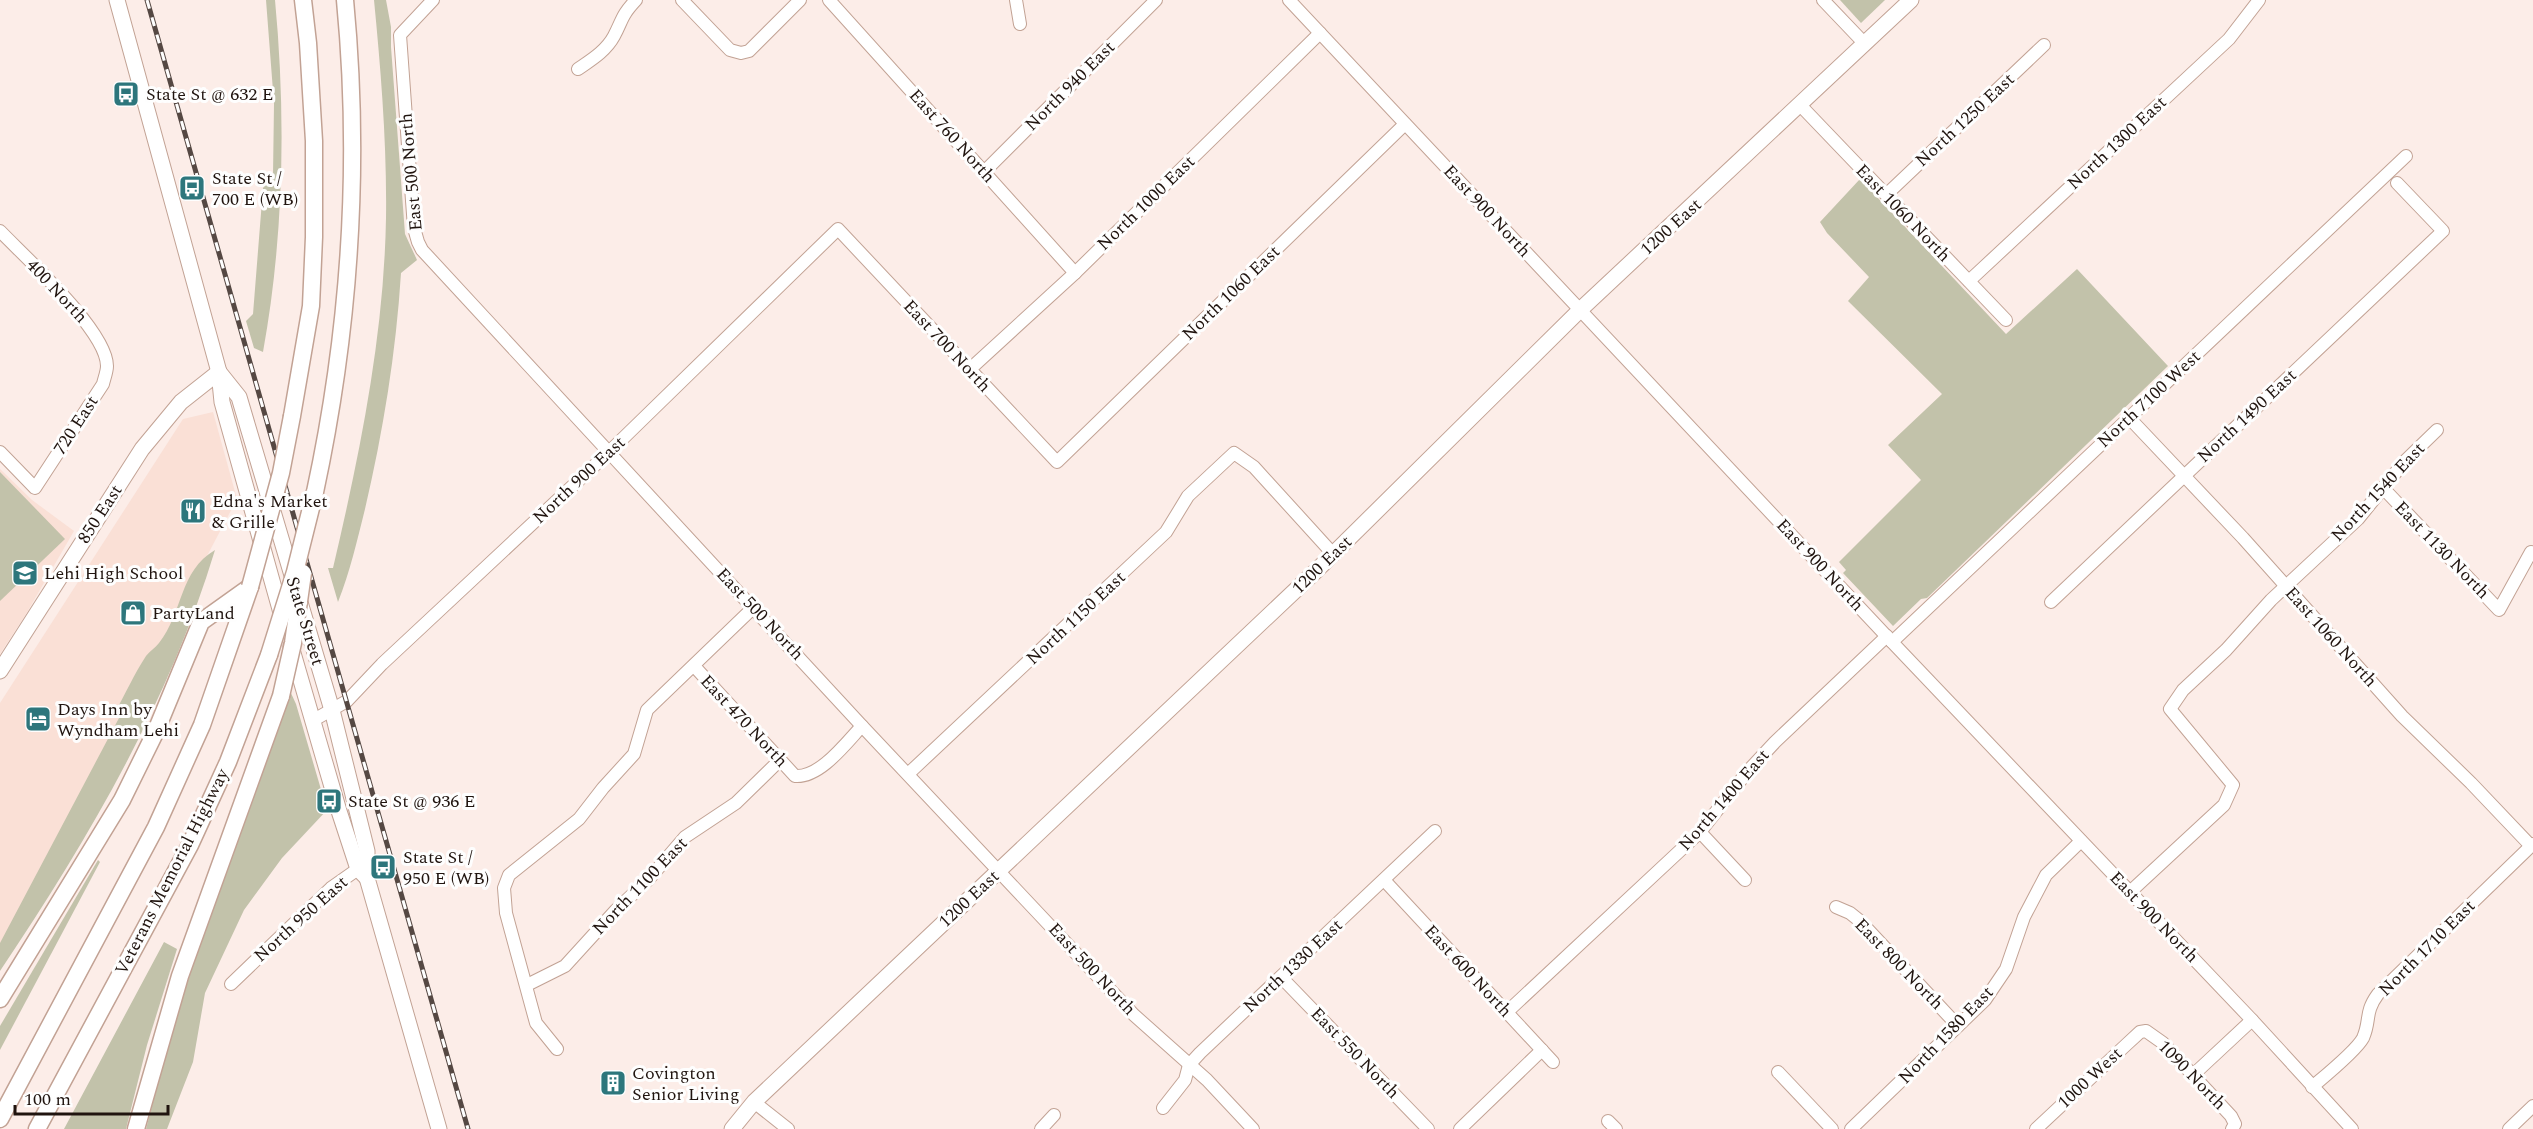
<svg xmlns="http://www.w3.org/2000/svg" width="2533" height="1129" font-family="Spectral,serif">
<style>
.built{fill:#fae0d6}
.green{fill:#c2c2aa}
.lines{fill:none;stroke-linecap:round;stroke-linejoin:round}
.minor-casing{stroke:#c2a294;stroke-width:14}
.major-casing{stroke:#c2a294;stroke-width:17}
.highway-casing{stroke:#c2a294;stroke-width:19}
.minor{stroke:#fff;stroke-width:12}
.major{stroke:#fff;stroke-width:15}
.highway{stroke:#fff;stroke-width:16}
.rail-casing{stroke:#554843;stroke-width:5}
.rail{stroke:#fefefe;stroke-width:3;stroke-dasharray:9;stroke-linecap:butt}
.highway-bridge-casing{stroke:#c2a294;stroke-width:19;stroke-linecap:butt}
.highway-bridge{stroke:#fff;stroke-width:16}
.labels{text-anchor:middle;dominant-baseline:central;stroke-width:6;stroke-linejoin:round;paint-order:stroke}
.street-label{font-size:18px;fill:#20140f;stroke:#fefefe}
.poi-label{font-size:18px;fill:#20140f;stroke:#fefefe;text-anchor:start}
</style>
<rect width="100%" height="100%" fill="#fcede8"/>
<g class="built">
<path d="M 213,412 L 237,499 L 0,949 L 0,703 L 183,419 Z"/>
<path d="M 0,469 L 32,500 L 74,531 L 26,614 L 0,654 Z"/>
</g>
<g class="green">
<path d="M 266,0 L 275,0 C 286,117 284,236 263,352 L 254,348 L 246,321 L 253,314 L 263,188 L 273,175 L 274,104 Z"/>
<path d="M 374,0 L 386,0 L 391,27 L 391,47 L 405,234 L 417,260 L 401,273 C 396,353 383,432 365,509 C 357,541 350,572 338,602 L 328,568 L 333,568 C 360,453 384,336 386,218 C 387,145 381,72 374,0 Z"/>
<path d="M 1840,0 L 1885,0 L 1861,23 Z"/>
<path d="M 1860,179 L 2006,334 L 2077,269 L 2168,366 L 1927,598 L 1921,599 L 1893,626 L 1843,573 L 1846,570 L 1839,562 L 1921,480 L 1888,445 L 1942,394 L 1848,301 L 1869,277 L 1827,233 L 1820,222 Z"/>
<path d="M 0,472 L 65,539 L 0,601 Z"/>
<path d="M 215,550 C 169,702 88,840 0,971 L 0,943 L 119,718 L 114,714 C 125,695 134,674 146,656 C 150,651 155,648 159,643 C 183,613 179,571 215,550 Z"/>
<path d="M 290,691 L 296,704 L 327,810 L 282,858 L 244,910 L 205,993 L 193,1062 L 167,1129 L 146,1129 L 170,1037 L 217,890 Z"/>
<path d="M 98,860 L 100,862 L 0,1050 L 0,1026 Z"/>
<path d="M 164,942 L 177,949 L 147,1045 L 126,1129 L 64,1129 Z"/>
</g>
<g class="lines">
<defs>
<g id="minor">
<path d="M 433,0 L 400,35 L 414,228 L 418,242 L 422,250 L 862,726 L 1134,1015 L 1207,1080 L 1253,1129"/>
<path d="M 682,0 L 730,50 L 741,53 L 749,51 L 800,0"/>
<path d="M 829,0 L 1075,273"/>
<path d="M 1016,0 L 1020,24"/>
<path d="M 1289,0 L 1892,642 L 2252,1020 L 2352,1129"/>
<path d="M 1823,0 L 1865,44"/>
<path d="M 578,69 C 591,60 606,51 614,36 C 623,19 621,16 636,0"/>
<path d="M 1801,106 L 2006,320"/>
<path d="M 984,172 L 1156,0"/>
<path d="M 1887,194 L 2044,45"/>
<path d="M 0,231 C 26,258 107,331 107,366 C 107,372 104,379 103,384 L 35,488 L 0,452"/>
<path d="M 1969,281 L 2229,39 L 2259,0"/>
<path d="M 969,370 L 1075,273 L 1320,33"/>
<path d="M 2135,424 L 2243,538 L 2402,716 L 2471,783 L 2531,846"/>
<path d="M 2384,489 L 2499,610 L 2531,552"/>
<path d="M 2051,602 L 2443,231 L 2397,183"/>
<path d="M 1892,642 L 2406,156"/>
<path d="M 694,666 L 795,776 C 820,778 846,743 862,726"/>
<path d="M 312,721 L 347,701 L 382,664 L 609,452 L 838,229 L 1057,462 L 1405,124"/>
<path d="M 908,774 L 1166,532 L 1188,496 L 1234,453 L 1254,467 L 1334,555"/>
<path d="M 1700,832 L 1745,880"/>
<path d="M 1384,880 L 1553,1062"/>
<path d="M 2130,892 L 2224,805 L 2233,785 L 2170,709 L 2183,690 L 2226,650 L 2271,600 L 2358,519 L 2405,461 L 2437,430"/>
<path d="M 1836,907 L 1850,913 L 1860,921 L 1958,1026"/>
<path d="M 1281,977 L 1428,1129"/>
<path d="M 231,984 L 331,888 L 358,869 L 361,863"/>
<path d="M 527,985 L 565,966 L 616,910 L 648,880 L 685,837 L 736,803 L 780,760"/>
<path d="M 1507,1012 L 1700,832 L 1748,771 L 1775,742 L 1887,636"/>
<path d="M 557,1049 L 536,1023 L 506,913 L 504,888 L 509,875 L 579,819 L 603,788 L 634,754 L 647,710 L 754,607"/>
<path d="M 1778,1072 L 1832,1129"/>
<path d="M 2193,1075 L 2252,1020"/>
<path d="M 2312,1087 C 2325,1076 2356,1051 2363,1038 C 2371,1020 2364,1013 2378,994 L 2533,844"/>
<path d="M 754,1102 L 788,1129"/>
<path d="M 1163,1108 L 1185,1080 L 1189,1065 L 1200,1053 L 1435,831"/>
<path d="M 1608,1121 L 1616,1129"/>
<path d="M 1041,1129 L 1054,1115"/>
<path d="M 1460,1129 L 1542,1050"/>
<path d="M 1851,1129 L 1985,1000 L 2006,969 L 2024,917 L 2046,875 L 2081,841"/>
<path d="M 2036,1129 L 2127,1044 L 2140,1032 L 2146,1031 L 2163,1043 L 2231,1116 L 2235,1124 L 2232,1129"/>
<path d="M 2509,1129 L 2533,1106"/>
</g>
<g id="major">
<path d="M 117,0 L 219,372 L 222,402 L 283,620"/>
<path d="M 219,372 L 239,397 L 332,710 L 367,851 L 367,878 L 439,1129"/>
<path d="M 291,646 L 339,811 L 358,869 L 367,878"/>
<path d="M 0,671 L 142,449 L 181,402 L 219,372"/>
<path d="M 732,1129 L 754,1102 L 1319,568 L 1580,310 L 1911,0"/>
</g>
<g id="highway">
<path d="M 292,416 L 311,306 L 314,237 L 314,141 L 308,43 L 303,0"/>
<path d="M 315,492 C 350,329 361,166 345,0"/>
<path d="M 0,999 L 122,800 L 156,731 L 201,622 L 250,587"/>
<path d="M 0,1119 L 156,827 L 202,725 L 250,587"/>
<path d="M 37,1129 L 190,845 L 228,762 L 269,655"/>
<path d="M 136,1129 L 180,976 L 281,696"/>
</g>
</defs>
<use href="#minor" class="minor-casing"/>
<use href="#major" class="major-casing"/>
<use href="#highway" class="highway-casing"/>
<use href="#minor" class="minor"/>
<use href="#major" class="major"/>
<use href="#highway" class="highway"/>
<defs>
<path id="rail" d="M 147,0 L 468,1129"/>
</defs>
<use href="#rail" class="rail-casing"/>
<use href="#rail" class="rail"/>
<defs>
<g id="highway-bridge">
<path d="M 250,587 L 281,473 L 292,416"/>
<path d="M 269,655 L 295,572 L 315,492"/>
<path d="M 281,696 L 293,643 L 303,573"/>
</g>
</defs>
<use href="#highway-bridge" class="highway-bridge-casing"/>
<use href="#highway-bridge" class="highway-bridge"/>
</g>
<defs>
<symbol id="bus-square" viewBox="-11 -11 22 22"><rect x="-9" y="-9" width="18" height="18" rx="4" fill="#2d767c" stroke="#fefefe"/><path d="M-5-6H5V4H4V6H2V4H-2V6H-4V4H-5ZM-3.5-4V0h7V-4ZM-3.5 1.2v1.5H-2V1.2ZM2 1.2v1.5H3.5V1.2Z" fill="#fff"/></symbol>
<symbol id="restaurant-square" viewBox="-11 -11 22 22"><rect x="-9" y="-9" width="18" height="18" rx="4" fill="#2d767c" stroke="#fefefe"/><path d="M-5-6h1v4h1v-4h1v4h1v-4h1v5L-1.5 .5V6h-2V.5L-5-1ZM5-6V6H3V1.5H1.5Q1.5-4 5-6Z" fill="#fff"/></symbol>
<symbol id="school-square" viewBox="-11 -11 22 22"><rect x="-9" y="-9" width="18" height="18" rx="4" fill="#2d767c" stroke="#fefefe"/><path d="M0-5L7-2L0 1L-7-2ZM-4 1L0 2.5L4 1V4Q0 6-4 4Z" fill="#fff"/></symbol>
<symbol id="shop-square" viewBox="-11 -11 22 22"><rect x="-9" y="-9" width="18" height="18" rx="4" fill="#2d767c" stroke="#fefefe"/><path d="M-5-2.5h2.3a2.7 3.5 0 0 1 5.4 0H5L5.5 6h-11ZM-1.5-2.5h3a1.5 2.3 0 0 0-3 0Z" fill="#fff"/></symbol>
<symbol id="hotel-square" viewBox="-11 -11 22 22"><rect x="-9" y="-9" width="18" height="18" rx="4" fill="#2d767c" stroke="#fefefe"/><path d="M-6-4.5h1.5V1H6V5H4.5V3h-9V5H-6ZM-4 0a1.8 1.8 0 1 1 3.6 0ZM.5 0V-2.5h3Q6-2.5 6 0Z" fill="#fff"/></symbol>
<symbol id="building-square" viewBox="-11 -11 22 22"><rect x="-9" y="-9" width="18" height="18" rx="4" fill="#2d767c" stroke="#fefefe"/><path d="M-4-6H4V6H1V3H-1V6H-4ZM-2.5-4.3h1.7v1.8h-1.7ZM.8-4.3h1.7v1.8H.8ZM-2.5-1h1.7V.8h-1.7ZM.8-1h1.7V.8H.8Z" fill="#fff"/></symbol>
</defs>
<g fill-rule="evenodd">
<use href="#bus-square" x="111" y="79" width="30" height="30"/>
<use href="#bus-square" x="177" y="173" width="30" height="30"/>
<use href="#restaurant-square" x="178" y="496" width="30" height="30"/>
<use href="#school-square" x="10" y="558" width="30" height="30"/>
<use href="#shop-square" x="118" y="598" width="30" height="30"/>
<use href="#hotel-square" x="23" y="704" width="30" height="30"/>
<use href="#bus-square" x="314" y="786" width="30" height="30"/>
<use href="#bus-square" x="368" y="852" width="30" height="30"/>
<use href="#building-square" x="598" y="1068" width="30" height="30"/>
</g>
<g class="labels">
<g class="street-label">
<text transform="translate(1070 86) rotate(-45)">North 940 East</text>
<text transform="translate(1965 120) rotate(-43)">North 1250 East</text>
<text transform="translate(952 136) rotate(48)">East 760 North</text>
<text transform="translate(2117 143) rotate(-43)">North 1300 East</text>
<text transform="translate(411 172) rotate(-95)">East 500 North</text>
<text transform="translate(1146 203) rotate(-44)">North 1000 East</text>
<text transform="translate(1487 211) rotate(47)">East 900 North</text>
<text transform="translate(1903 213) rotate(46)">East 1060 North</text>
<text transform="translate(1671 227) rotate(-42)">1200 East</text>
<text transform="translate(57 291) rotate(47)">400 North</text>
<text transform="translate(1231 293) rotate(-44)">North 1060 East</text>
<text transform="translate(947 346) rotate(47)">East 700 North</text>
<text transform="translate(2149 399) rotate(-43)">North 7100 West</text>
<text transform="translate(2247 416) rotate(-43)">North 1490 East</text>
<text transform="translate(76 425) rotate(-57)">720 East</text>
<text transform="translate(579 480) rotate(-43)">North 900 East</text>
<text transform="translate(2378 492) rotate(-47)">North 1540 East</text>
<text transform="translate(100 514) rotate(-57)">850 East</text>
<text transform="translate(2442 550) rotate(46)">East 1130 North</text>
<text transform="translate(1322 565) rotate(-44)">1200 East</text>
<text transform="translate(1820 565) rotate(47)">East 900 North</text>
<text transform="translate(760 614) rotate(47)">East 500 North</text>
<text transform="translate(1076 618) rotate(-43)">North 1150 East</text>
<text transform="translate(305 621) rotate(73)">State Street</text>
<text transform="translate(2331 637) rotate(48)">East 1060 North</text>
<text transform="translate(744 721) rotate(47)">East 470 North</text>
<text transform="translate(1724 800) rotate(-49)">North 1400 East</text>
<text transform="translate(172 872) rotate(-63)">Veterans Memorial Highway</text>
<text transform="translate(640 886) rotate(-46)">North 1100 East</text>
<text transform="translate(969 899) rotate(-43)">1200 East</text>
<text transform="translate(2154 917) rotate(46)">East 900 North</text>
<text transform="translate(301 919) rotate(-42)">North 950 East</text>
<text transform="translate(2427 948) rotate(-45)">North 1710 East</text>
<text transform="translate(1899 964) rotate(46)">East 800 North</text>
<text transform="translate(1293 966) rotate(-43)">North 1330 East</text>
<text transform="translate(1092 969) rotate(47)">East 500 North</text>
<text transform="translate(1468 971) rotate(47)">East 600 North</text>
<text transform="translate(1946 1035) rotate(-46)">North 1580 East</text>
<text transform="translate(1355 1053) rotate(46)">East 550 North</text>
<text transform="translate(2192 1075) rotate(46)">1090 North</text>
<text transform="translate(2090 1078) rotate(-43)">1000 West</text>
</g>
<g class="poi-label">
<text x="146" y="94">State St @ 632 E</text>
<text x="212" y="178">State St /<tspan x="212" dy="21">700 E (WB)</tspan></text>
<text x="212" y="501">Edna's Market<tspan x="212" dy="21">&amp; Grille</tspan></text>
<text x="44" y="573">Lehi High School</text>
<text x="152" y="613">PartyLand</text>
<text x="57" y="709">Days Inn by<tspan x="57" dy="21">Wyndham Lehi</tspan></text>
<text x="348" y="801">State St @ 936 E</text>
<text x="403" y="857">State St /<tspan x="403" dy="21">950 E (WB)</tspan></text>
<text x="632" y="1073">Covington<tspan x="632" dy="21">Senior Living</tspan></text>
</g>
</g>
<path d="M15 1105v9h153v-9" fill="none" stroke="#20140f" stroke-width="3"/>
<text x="24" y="1105" font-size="18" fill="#20140f" stroke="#fefefe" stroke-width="4.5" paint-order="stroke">100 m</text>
</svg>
